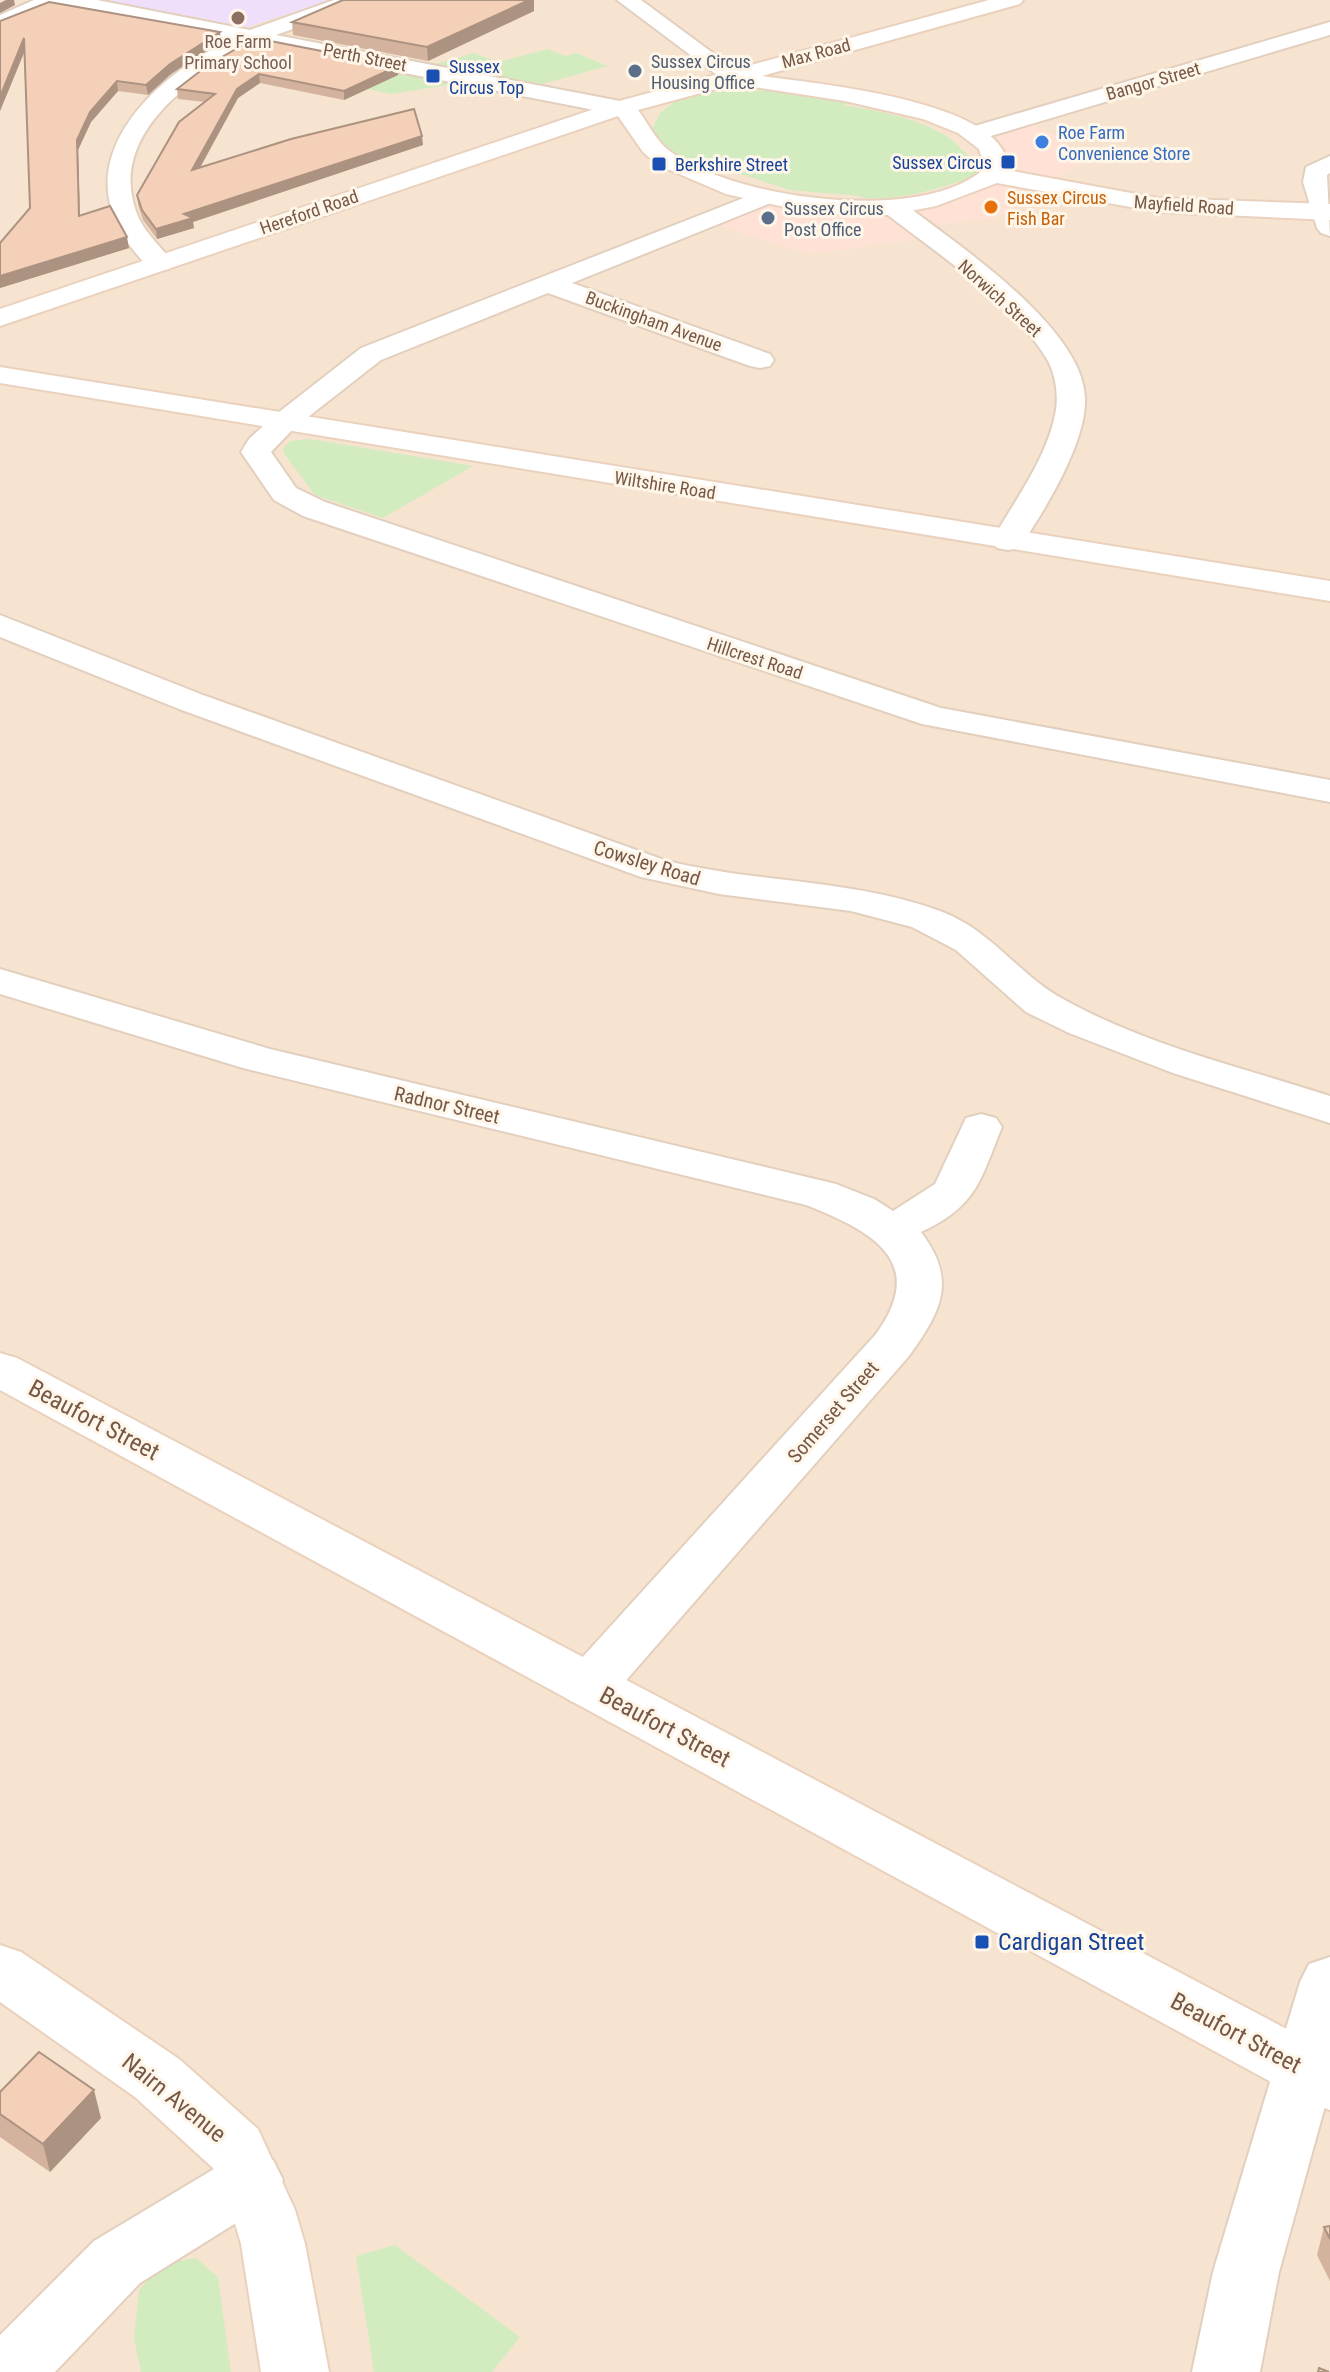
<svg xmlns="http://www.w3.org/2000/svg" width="1330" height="2372" font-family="'Roboto Condensed',sans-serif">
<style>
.residential{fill:#f6e4d0}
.commercial{fill:#ffe1d5}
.education{fill:#f0dffa}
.green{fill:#d2ecc0}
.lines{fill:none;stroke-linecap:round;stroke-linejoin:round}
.street-casing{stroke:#e2cfbd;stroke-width:4}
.secondary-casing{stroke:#ead1bd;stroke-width:4}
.street{fill:#fff;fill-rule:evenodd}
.secondary{fill:#fff;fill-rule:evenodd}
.wall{fill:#d3b39e}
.shaded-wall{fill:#ac9281}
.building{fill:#f5d0b8;stroke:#ac9281;stroke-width:2}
.education-dot{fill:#8d6e63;stroke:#fff6ea;stroke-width:3}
.service-dot{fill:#5c6f8a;stroke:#fff6ea;stroke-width:3}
.transit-dot{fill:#1a4fb4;stroke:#fff6ea;stroke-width:3}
.shop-dot{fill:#3f7fe0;stroke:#fff6ea;stroke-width:3}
.food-dot{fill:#e8710a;stroke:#fff6ea;stroke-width:3}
.labels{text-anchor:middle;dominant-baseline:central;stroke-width:6;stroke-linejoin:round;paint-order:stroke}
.far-education-label{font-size:18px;fill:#785e54;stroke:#fff6ea}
.far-street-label{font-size:18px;fill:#775847;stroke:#fff6ea}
.far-service-label{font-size:18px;fill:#4e5e75;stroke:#fff6ea;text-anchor:start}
.far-transit-label{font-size:18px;fill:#164399;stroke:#fff6ea;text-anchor:start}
.far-shop-label{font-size:18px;fill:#366cbe;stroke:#fff6ea;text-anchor:start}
.far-food-label{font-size:18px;fill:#c56008;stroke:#fff6ea;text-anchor:start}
.street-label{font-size:20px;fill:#775847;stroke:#fff6ea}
.near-street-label{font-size:24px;fill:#775847;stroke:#fff6ea}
.near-transit-label{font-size:24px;fill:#164399;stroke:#fff6ea;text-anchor:start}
</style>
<rect width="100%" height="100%" fill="#fdf3e2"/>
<rect class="residential" x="0" y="0" width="1330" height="2372"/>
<path class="commercial" d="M 1028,124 L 1066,139 L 1080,163 L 1038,190 L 1022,208 L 993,219 L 928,225 L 918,239 L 808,254 L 717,224 L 760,203 L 854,212 L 918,209 L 990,187 L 1011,174 L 1011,157 L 995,135 Z"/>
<path class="education" d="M 103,0 L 332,0 L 247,27 Z"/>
<g class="green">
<path d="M 548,49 L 565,56 L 576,53 L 608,66 L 542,84 L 435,64 L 474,53 L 498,62 Z"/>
<path d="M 355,63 L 460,83 L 392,94 L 352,86 Z"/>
<path d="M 729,90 L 781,91 L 854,100 L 844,105 C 877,111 914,117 943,134 C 959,143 965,158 983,163 C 980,167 979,171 975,174 C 960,186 875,206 859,196 L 789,190 L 696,159 C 677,161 656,147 653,127 L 660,113 L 676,101 L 700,94 Z"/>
<path d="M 307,439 L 322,441 L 473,466 L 383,518 L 315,495 L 285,455 L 283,449 L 290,441 Z"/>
<path d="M 395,2245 L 520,2337 L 492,2372 L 374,2372 L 356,2256 Z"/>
<path d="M 196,2258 L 218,2277 L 231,2372 L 141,2372 L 134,2338 L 139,2290 L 163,2264 Z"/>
</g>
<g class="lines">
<defs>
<g id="street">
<path d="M 34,0 L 97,0 L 250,30 L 334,0 L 366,0 L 363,4 L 276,35 L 620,101 L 628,103 L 632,108 L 628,113 L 620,115 L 255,44 C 195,74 106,134 137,214 C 145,234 161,246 173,263 L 169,269 C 152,273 144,263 134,251 C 62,162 152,78 231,39 L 58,5 L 0,29 L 0,15 Z"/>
<path d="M 617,0 L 641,0 L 744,76 L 733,83 L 725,81 Z"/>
<path d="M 1330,22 L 1330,35 L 984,138 L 968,138 L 964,133 L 968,128 Z"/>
<path d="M 1330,156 L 1330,173 L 1327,175 L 1330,236 L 1321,233 L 1317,228 L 1303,182 L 1306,167 Z"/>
<path d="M 764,190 L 773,192 L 776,197 L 773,202 L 572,283 L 770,354 L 774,360 L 770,366 L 760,368 L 750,366 L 548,293 L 381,360 L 294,428 L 271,452 L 296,488 L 325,502 L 941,708 L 1330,780 L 1330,802 L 922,724 L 303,516 L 274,500 L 241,452 L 249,439 L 274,416 L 361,348 Z"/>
<path d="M 893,200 L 902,202 C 955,243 1083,327 1085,398 C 1087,442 1044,512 1019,548 L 1008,550 L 997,548 L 992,541 C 1014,501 1046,460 1055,415 C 1059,397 1056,376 1048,361 C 1017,306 934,251 884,212 L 881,207 L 884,202 Z"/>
<path d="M 0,615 L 203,695 L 667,861 C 757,883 852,879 940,911 C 993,931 1017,974 1063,999 C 1145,1045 1241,1067 1330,1096 L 1330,1123 L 1173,1073 L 1069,1033 L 1026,1012 L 956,950 L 912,927 L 851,911 L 719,894 L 641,877 L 179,709 L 0,637 Z"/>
<path d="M 0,969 L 270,1049 L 836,1184 L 874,1199 L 893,1211 L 935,1184 L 966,1118 L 981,1114 L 996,1118 L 1002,1127 C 980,1181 977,1206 921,1232 C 958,1281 941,1311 909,1356 L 608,1701 L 589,1707 L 570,1701 L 562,1686 L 570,1671 L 876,1334 C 930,1260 869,1230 806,1205 L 243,1068 L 0,994 Z"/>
<path d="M 1330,1957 L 1330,2088 L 1279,2272 L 1260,2372 L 1192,2372 L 1213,2272 L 1300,1982 L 1309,1964 Z"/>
<path d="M 251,2151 L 273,2160 L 283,2180 L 273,2200 L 140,2283 L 55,2372 L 0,2372 L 0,2335 L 94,2241 L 229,2160 Z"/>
</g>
<g id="secondary">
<path d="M 989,0 L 1023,0 L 1020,4 L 762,76 C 811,83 1014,101 1007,170 L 1158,198 L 1330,204 L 1330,220 L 1158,212 L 997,183 L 936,206 L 890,215 L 812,213 L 726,194 L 658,165 L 643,152 L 618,116 L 0,326 L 0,309 L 612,103 ZM 734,84 L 845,101 L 923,119 L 958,133 L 979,149 L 985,168 C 923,226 729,199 667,149 C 655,139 648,123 638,110 Z"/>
<path d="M 0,367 L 1330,581 L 1330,601 L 0,383 Z"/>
<path d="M 0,1353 L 17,1358 L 1330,2052 L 1330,2110 L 1308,2102 L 0,1390 Z"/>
<path d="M 0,1945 L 21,1952 L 179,2059 L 258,2129 L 295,2210 L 305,2244 L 329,2372 L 261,2372 L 241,2244 L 231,2210 L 213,2168 L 135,2097 L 0,2002 Z"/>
</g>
</defs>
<use href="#street" class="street-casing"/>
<use href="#secondary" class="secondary-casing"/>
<use href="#street" class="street"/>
<use href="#secondary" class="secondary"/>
</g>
<g class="wall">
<path d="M 534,11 L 428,61 L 293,35 L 292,22 Z"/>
<path d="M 0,21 L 221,41 L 171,74 L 148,95 L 118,91 L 91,122 L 78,150 L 80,216 L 129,248 L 0,288 L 0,243 L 30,208 L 25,50 L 0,111 Z"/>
<path d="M 208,65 L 398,66 L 398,75 L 344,100 L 260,83 L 238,98 L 200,168 L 423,145 L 193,222 L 194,228 L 157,239 L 143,220 L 138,205 L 137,195 L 205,102 L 178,99 L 177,89 Z"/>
<path d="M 0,2092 L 101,2118 L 50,2172 L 0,2137 Z"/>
<path d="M 1330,2226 L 1330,2281 L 1317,2255 L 1324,2227 Z"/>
</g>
<g class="shaded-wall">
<path d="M 6,0 L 14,0 L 15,5 L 0,13 L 0,3 Z"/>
<path d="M 529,0 L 534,0 L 534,11 L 428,61 L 427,47 Z"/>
<path d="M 220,32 L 221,41 L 171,74 L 148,95 L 146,85 L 170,64 Z"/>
<path d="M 24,38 L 26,48 L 0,111 L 0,97 Z"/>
<path d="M 398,66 L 398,75 L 344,100 L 344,91 Z"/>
<path d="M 259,74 L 260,83 L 238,98 L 193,180 L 192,170 L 237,89 Z"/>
<path d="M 117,81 L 118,91 L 91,122 L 78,150 L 80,227 L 77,140 L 90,112 Z"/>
<path d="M 422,136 L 423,145 L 193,222 L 194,228 L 157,239 L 156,229 L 184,214 Z"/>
<path d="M 127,237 L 129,248 L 0,288 L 0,276 Z"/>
<path d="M 94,2090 L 101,2118 L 50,2172 L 43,2144 Z"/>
</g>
<g class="building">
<path d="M 343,0 L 529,0 L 427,47 L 292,22 Z"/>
<path d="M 49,2 L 220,32 L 170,64 L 146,85 L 117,81 L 90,112 L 77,140 L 79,216 L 110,206 L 127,237 L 0,276 L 0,243 L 30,208 L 24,38 L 0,97 L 0,21 Z"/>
<path d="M 255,38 L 398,66 L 344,91 L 259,74 L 237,89 L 192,170 L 291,139 L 414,109 L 422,136 L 184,214 L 193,218 L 156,229 L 142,210 L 137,195 L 179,122 L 215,94 L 177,89 L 208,65 Z"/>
<path d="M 39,2052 L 94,2090 L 43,2144 L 0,2114 L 0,2092 Z"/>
<path d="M 1330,2226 L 1330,2239 L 1324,2227 Z"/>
<path d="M 1319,2368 L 1329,2372 L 1318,2372 Z"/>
</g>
<circle class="education-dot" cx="238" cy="18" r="8"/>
<g class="service-dot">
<circle cx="635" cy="71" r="8"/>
<circle cx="768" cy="218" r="8"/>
</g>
<g class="transit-dot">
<rect x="425" y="68" width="16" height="16" rx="4"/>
<rect x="1000" y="154" width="16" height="16" rx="4"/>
<rect x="651" y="156" width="16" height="16" rx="4"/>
<rect x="974" y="1934" width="16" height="16" rx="4"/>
</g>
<circle class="shop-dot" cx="1042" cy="142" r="8"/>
<circle class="food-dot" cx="991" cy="207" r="8"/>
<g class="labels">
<g class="far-education-label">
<text x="238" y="41">Roe Farm<tspan x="238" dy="21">Primary School</tspan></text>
</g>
<g class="far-street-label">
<text transform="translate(816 53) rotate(-15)">Max Road</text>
<text transform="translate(365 57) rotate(11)">Perth Street</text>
<text transform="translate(1153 81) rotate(-16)">Bangor Street</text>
<text transform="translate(1184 205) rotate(4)">Mayfield Road</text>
<text transform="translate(309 212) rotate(-19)">Hereford Road</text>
<text transform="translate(1000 298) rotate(42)">Norwich Street</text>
<text transform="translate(654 321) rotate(20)">Buckingham Avenue</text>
<text transform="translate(665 485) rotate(9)">Wiltshire Road</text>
<text transform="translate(755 658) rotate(18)">Hillcrest Road</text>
</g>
<g class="far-service-label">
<text x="651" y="61">Sussex Circus<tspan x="651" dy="21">Housing Office</tspan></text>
<text x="784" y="208">Sussex Circus<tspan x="784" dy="21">Post Office</tspan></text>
</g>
<g class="far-transit-label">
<text x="449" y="66">Sussex<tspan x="449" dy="21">Circus Top</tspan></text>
<text x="992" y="162" text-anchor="end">Sussex Circus</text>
<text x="675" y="164">Berkshire Street</text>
</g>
<g class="far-shop-label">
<text x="1058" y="132">Roe Farm<tspan x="1058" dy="21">Convenience Store</tspan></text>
</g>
<g class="far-food-label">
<text x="1007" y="197">Sussex Circus<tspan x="1007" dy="21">Fish Bar</tspan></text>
</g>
<g class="street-label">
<text transform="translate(647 863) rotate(17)">Cowsley Road</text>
<text transform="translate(447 1105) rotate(13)">Radnor Street</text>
<text transform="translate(833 1412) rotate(-49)">Somerset Street</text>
</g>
<g class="near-street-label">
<text transform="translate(94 1420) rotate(28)">Beaufort Street</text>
<text transform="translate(665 1727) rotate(28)">Beaufort Street</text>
<text transform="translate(1236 2033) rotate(28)">Beaufort Street</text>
<text transform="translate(174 2098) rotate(39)">Nairn Avenue</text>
</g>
<g class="near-transit-label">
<text x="998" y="1942">Cardigan Street</text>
</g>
</g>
</svg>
